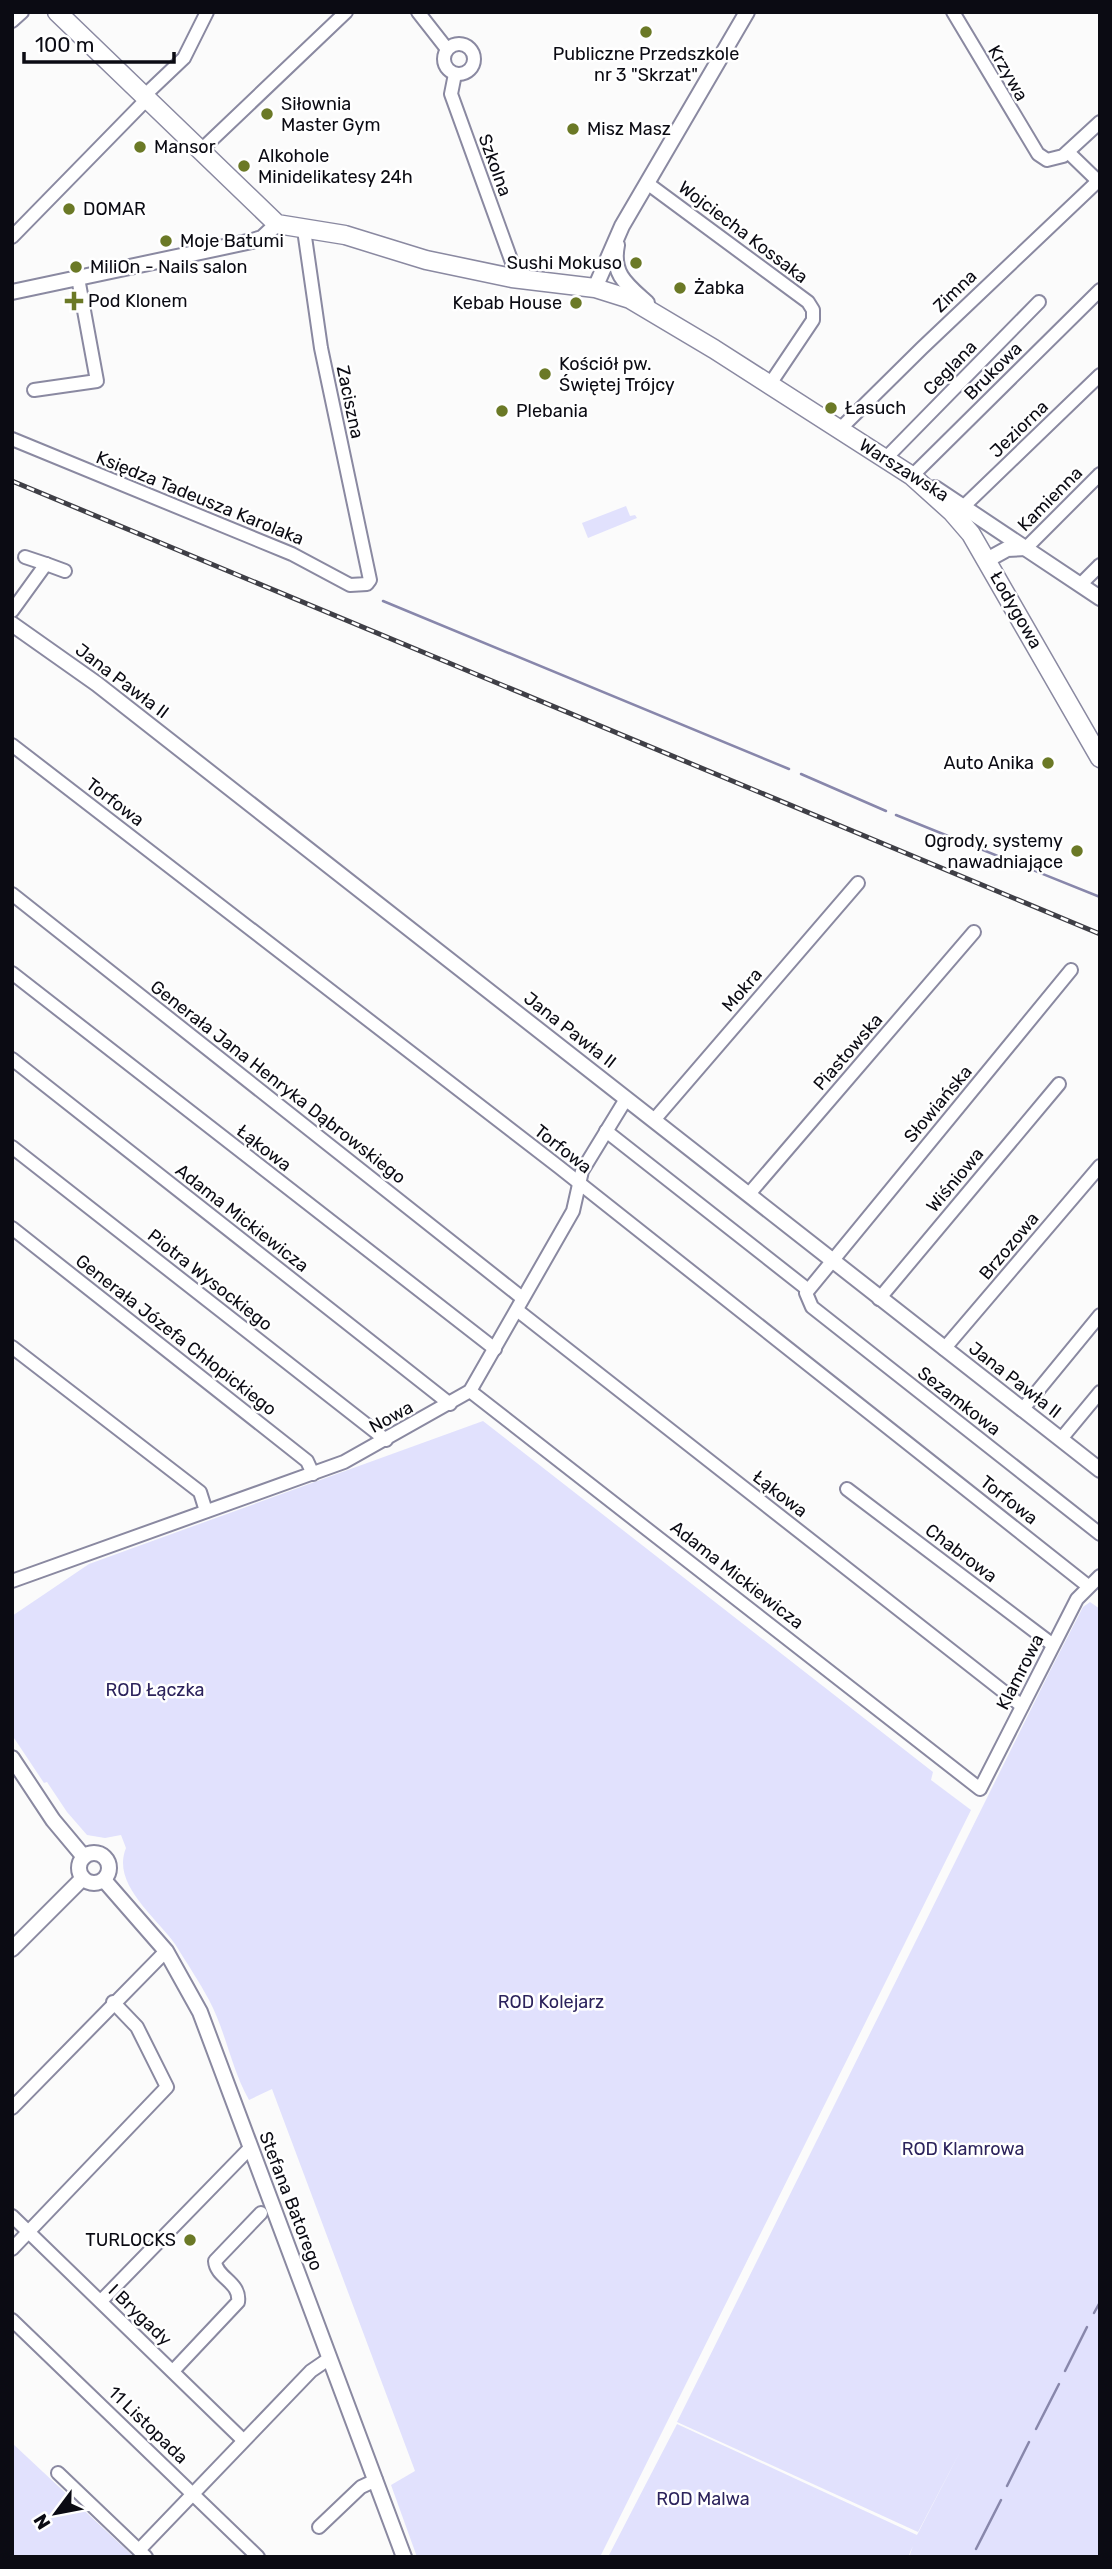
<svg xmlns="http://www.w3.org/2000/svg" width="1112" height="2569" font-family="Rubik,sans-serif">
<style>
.green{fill:#e1e1fd}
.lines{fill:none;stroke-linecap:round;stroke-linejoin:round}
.stream{stroke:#8887ab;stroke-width:2.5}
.minor-casing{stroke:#8a89a1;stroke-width:16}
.tertiary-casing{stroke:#8a89a1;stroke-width:18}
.secondary-casing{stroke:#8a89a1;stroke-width:21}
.minor{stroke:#fff;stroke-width:12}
.tertiary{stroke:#fff;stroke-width:14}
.secondary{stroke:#fff;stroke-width:18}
.rail-casing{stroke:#3f3f46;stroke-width:5}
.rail{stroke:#fff;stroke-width:2.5;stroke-dasharray:8;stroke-linecap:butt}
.poi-dot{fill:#6b7926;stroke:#fff;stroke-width:2.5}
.labels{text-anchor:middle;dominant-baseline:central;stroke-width:5;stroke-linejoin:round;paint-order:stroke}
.poi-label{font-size:18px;fill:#0b0b13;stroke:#fff;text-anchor:start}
.street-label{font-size:18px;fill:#0b0b13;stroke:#fff}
.park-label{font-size:18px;fill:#2c235c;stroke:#fff}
</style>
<rect width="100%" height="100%" fill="#fbfbfb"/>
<g class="green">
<path d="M 626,506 L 630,516 L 635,515 L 637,518 L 588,538 L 582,523 Z"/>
<path d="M 483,1421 L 933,1772 L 931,1780 L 971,1810 L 600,2557 L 417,2557 L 391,2485 L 415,2471 L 272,2089 L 249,2100 C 231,2068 226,2032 209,2000 C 199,1981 186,1962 175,1944 C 156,1917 111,1884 126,1848 L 121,1835 L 105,1838 L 87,1835 L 67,1812 L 47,1782 L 44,1783 L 12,1735 L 12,1616 L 89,1564 Z"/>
<path d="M 1090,1602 L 1100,1609 L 1100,2557 L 909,2557 L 913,2546 L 908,2557 L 608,2557 L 677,2424 L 917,2535 L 962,2448 L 918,2532 L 677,2422 L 1049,1673 L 1083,1607 Z"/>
<path d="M 12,2443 L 134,2557 L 12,2557 Z"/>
</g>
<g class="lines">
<g class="stream">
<path d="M 383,601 L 789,769"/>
<path d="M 801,774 L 886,811"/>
<path d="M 896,815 L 1100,897"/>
<path d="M 1094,2313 L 1100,2302"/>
<path d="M 1065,2371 L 1087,2327"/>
<path d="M 1036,2429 L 1059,2384"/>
<path d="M 1007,2486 L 1029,2442"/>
<path d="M 976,2549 L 1001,2500"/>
</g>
<defs>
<g id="minor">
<path d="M 418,12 L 447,49"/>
<path d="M 953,12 L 1038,154 L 1047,160 L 1063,156 L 1100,122"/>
<path d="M 12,21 L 22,12"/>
<circle cx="459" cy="59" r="15"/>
<path d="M 455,74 L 451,94 L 514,268"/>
<path d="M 144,96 L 184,58 L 207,12"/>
<path d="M 200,151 L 346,12"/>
<path d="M 1068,152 L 1100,183"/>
<path d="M 647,183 L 808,302 L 813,310 L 813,320 L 770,384"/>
<path d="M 12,237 L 147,99"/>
<path d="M 34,390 L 97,381 L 78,278"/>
<path d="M 840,429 L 922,348 L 1098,181"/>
<path d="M 12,439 L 292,554 L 350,585 L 367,584 L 370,580 L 321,348 L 304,230"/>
<path d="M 885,459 L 1039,302"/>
<path d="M 912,476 L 1100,290"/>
<path d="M 963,507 L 1100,375"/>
<path d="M 1026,548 L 1100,474"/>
<path d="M 46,564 L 65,571"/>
<path d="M 1080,585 L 1100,565"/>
<path d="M 12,611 L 46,564 L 25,557"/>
<path d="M 12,745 L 559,1167 L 1088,1586"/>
<path d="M 12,894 L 521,1297"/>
<path d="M 1071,970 L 806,1293 L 812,1307 L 1100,1534"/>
<path d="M 12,973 L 495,1349"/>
<path d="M 12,1059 L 450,1404"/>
<path d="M 654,1120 L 858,883"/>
<path d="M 606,1131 L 807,1289"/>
<path d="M 12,1147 L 386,1440"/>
<path d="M 749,1194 L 974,932"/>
<path d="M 12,1228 L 307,1461 L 313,1474"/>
<path d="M 879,1299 L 1059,1084"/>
<path d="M 517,1310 L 1022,1706"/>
<path d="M 12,1347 L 200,1492 L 206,1511"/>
<path d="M 944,1349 L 1100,1166"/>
<path d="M 470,1391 L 980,1789 L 1077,1599 L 1100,1576"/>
<path d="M 1022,1410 L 1100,1315"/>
<path d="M 1061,1439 L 1100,1392"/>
<path d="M 847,1489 L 1053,1645"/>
<path d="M 12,1581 L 344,1462 L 470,1391 L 573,1211 L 582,1171 L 626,1099"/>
<path d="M 12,2108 L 166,1951"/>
<path d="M 12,2216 L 243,2440"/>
<path d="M 12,2249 L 167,2087 L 137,2027 L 113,2002"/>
<path d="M 101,2301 L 250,2148"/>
<path d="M 12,2320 L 258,2557"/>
<path d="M 173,2371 L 238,2302 C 241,2282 216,2278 215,2261 L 261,2213"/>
<path d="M 58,2473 L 146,2557"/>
<path d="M 319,2527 L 361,2487 L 376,2480"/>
<path d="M 139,2550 L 311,2371 L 330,2358"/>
</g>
<g id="tertiary">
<path d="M 617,245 C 611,274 627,285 647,303"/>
<path d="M 595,288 L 622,226 L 747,12"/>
<path d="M 12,292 L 252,241 L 262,238 L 277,224"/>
<path d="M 935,488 L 1100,598"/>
<path d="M 987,560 L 1007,549 L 1026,548"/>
<path d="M 12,624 L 97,684 L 1100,1470"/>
<path d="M 12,1758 L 53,1820 L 84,1857"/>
<circle cx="94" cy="1868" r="15"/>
<path d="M 104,1880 L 166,1951 L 200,2012 L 404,2557"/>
<path d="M 12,1949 L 83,1878"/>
</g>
<path id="secondary" d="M 57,12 L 277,224 L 345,235 L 426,260 L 512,278 L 595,288 L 630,299 L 714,349 L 912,476 L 952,512 L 971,534 L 1100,758"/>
</defs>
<use href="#minor" class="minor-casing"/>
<use href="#tertiary" class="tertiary-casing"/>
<use href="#secondary" class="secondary-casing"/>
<use href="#minor" class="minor"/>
<use href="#tertiary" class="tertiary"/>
<use href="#secondary" class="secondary"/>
<defs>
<path id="rail" d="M 12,481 L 1100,934"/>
</defs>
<use href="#rail" class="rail-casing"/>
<use href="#rail" class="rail"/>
</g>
<g class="poi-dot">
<circle cx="646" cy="32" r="7"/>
<circle cx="267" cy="114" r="7"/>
<circle cx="573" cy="129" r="7"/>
<circle cx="140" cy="147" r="7"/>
<circle cx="244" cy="166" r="7"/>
<circle cx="69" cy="209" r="7"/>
<circle cx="166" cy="241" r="7"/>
<circle cx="636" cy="263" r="7"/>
<circle cx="76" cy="267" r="7"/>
<circle cx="680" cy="288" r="7"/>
<path d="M70.5 290.5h7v7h7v7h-7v7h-7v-7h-7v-7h7z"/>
<circle cx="576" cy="303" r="7"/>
<circle cx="545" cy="374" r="7"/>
<circle cx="831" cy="408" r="7"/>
<circle cx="502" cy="411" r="7"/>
<circle cx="1048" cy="763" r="7"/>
<circle cx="1077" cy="851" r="7"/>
<circle cx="190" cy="2240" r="7"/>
</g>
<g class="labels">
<g class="poi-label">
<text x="646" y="54" text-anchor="middle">Publiczne Przedszkole<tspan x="646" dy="21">nr 3 "Skrzat"</tspan></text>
<text x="281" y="104">Siłownia<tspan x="281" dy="21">Master Gym</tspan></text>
<text x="587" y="129">Misz Masz</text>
<text x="154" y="147">Mansor</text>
<text x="258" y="156">Alkohole<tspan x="258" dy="21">Minidelikatesy 24h</tspan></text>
<text x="83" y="209">DOMAR</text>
<text x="180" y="241">Moje Batumi</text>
<text x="622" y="263" text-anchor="end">Sushi Mokuso</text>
<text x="90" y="267">MiliOn - Nails salon</text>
<text x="694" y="288">Żabka</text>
<text x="88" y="301">Pod Klonem</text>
<text x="562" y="303" text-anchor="end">Kebab House</text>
<text x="559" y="364">Kościół pw.<tspan x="559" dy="21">Świętej Trójcy</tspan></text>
<text x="845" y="408">Łasuch</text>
<text x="516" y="411">Plebania</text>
<text x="1034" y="763" text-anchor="end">Auto Anika</text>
<text x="1063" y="841" text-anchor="end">Ogrody, systemy<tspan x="1063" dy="21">nawadniające</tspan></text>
<text x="176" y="2240" text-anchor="end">TURLOCKS</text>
</g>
<g class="street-label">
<text transform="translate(1008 73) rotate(60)">Krzywa</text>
<text transform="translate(495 165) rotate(70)">Szkolna</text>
<text transform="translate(743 232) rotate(37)">Wojciecha Kossaka</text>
<text transform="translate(955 291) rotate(-44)">Zimna</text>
<text transform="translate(950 368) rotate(-46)">Ceglana</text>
<text transform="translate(993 371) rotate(-45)">Brukowa</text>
<text transform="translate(350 402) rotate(78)">Zaciszna</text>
<text transform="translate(1019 429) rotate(-44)">Jeziorna</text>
<text transform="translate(904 470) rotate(32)">Warszawska</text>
<text transform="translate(200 498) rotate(22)">Księdza Tadeusza Karolaka</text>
<text transform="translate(1050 499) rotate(-45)">Kamienna</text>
<text transform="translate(1016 610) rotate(60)">Łodygowa</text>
<text transform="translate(122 681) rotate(37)">Jana Pawła II</text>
<text transform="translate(115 802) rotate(37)">Torfowa</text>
<text transform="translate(742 990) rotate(-49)">Mokra</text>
<text transform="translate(570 1030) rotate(38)">Jana Pawła II</text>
<text transform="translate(848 1052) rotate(-49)">Piastowska</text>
<text transform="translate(278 1082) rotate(38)">Generała Jana Henryka Dąbrowskiego</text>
<text transform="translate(938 1104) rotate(-50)">Słowiańska</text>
<text transform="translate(264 1148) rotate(38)">Łąkowa</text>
<text transform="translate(563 1149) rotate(38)">Torfowa</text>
<text transform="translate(955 1180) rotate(-50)">Wiśniowa</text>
<text transform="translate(242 1218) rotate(38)">Adama Mickiewicza</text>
<text transform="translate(1009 1246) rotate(-50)">Brzozowa</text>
<text transform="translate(210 1280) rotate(38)">Piotra Wysockiego</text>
<text transform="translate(176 1335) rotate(38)">Generała Józefa Chłopickiego</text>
<text transform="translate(1015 1380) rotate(38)">Jana Pawła II</text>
<text transform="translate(959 1401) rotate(38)">Sezamkowa</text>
<text transform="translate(391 1417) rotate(-29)">Nowa</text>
<text transform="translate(780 1494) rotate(38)">Łąkowa</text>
<text transform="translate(1009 1500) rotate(38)">Torfowa</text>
<text transform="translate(961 1553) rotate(37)">Chabrowa</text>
<text transform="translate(737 1575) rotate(38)">Adama Mickiewicza</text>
<text transform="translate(1020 1672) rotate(-63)">Klamrowa</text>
<text transform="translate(291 2201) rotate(69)">Stefana Batorego</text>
<text transform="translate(140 2315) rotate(44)">I Brygady</text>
<text transform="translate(148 2425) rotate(44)">11 Listopada</text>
</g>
<g class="park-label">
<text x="155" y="1690">ROD Łączka</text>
<text x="551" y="2002">ROD Kolejarz</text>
<text x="963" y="2149">ROD Klamrowa</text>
<text x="703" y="2499">ROD Malwa</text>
</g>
</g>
<rect width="1112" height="2569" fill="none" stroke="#0b0b13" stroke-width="28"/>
<g transform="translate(56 2513) rotate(238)" stroke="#ffffff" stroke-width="5" paint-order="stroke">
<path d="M0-5L12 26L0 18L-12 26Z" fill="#0b0b13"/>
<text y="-10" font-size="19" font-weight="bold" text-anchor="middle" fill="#0b0b13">N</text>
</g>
<path d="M24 52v10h150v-10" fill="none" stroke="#0b0b13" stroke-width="3.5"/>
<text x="35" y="52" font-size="21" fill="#0b0b13" stroke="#ffffff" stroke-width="5" paint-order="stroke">100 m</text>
</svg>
